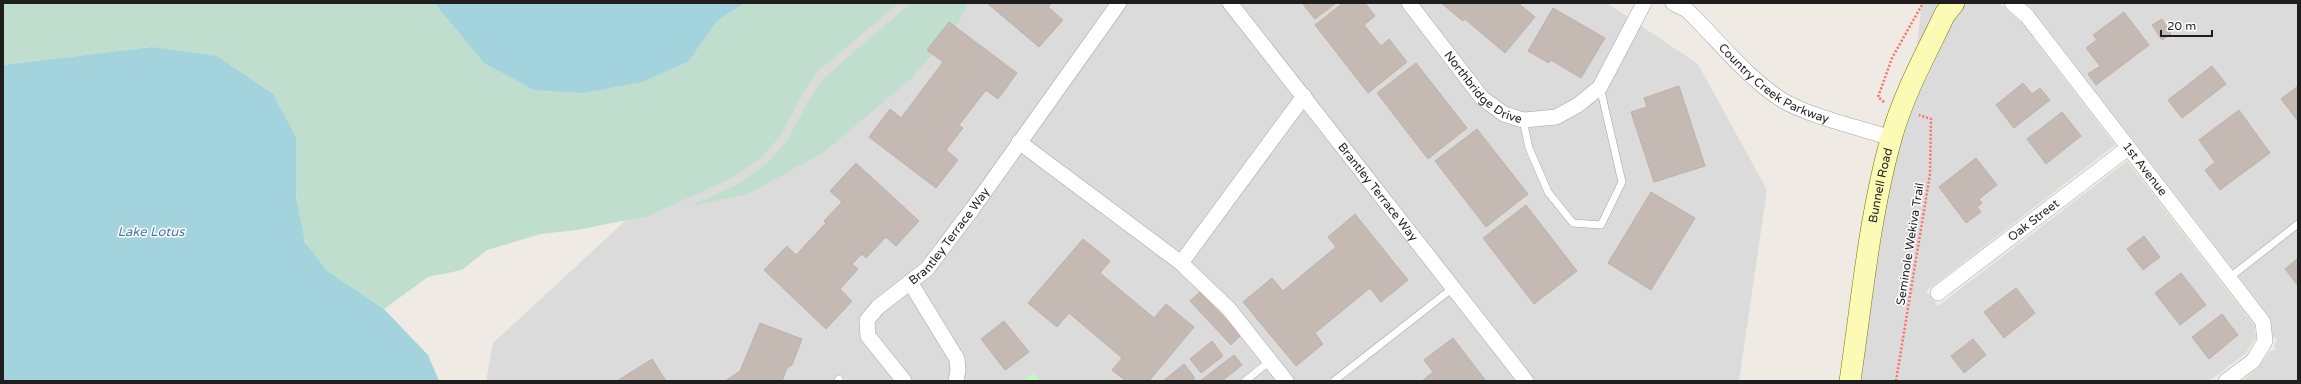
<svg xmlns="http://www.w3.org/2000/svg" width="2301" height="384" font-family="'Varela Round',sans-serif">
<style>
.residential{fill:#dcdbdb}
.wetland{fill:#c0dece}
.park{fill:#bffac1}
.water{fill:#a3d4de}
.building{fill:#c4bab3;stroke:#c1b0a6}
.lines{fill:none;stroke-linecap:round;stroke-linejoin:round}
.lane-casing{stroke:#a5a5a5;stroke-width:8}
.street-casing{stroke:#a5a5a5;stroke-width:16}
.secondary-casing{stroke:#717703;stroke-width:22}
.path{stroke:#fc6f67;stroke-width:2.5;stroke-dasharray:2 2;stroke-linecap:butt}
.lane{stroke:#fff;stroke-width:7}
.street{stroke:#fff;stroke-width:15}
.secondary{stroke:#fbfbb6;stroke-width:21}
.labels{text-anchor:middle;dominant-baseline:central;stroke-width:3;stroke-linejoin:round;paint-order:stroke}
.street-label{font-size:12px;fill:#1e1e1e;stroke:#fff}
.water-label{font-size:13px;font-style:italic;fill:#457ba8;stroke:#fff}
</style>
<rect width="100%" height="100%" fill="#efebe4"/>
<g class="residential">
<path d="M 861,3 L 1607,3 L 1698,64 L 1767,190 L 1739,381 L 486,381 L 493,343 Z"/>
<path d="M 1922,3 L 1941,3 L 1916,53 Z"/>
<path d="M 1966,3 L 1999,3 L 2021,22 L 2115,145 L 1926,291 L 1938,306 L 2127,161 L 2254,325 L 2256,338 L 2245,354 L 2209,381 L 1859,381 L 1886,202 L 1900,142 L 1910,111 L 1953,19 Z"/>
<path d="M 2025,3 L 2298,3 L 2298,381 L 2242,381 L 2258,368 L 2270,351 L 2275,350 L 2274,345 L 2277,340 L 2273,337 L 2270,317 L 2034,11 Z"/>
</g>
<g class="wetland">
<path d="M 3,3 L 434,3 L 484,63 L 689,61 L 717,21 L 745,3 L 899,3 L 817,72 L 803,93 L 780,137 L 760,158 L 732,178 L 648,216 L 577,230 L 541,234 L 487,250 L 462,270 L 428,277 L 384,309 C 366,297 345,285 328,272 C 290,240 296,182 296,138 L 151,47 L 3,65 Z"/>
<path d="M 911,3 L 968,3 L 958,24 L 911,79 L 824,152 L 748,194 L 691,206 L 736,185 L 766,164 L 787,141 L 810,98 L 824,78 Z"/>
</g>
<path class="park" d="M 1034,373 L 1040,381 L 1023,381 Z"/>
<g class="water">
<path d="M 434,3 L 745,3 L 717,21 L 689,61 L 642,82 L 583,93 L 534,90 L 484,63 Z"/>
<path d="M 151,47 L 217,56 L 273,94 L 296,138 L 296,196 L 305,242 L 327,271 L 384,309 L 428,355 L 439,381 L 3,381 L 3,65 Z"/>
</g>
<g class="building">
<path d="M 987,3 L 1052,3 L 1048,7 L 1063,20 L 1039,47 Z"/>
<path d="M 1302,3 L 1336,3 L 1315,19 Z"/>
<path d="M 1343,3 L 1365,3 L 1375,16 L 1364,25 L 1381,46 L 1389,39 L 1407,62 L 1368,93 L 1315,25 Z"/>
<path d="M 1441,3 L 1518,3 L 1535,17 L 1505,53 L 1465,19 L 1463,21 Z"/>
<path d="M 1553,8 L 1605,38 L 1581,78 L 1551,60 L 1549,63 L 1528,51 Z"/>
<path d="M 2124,12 L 2149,45 L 2096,85 L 2088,74 L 2100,66 L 2086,48 L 2097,40 L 2093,35 Z"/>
<path d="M 2162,19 L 2171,34 L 2162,40 L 2152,25 Z"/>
<path d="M 949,22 L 1017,73 L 998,99 L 986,90 L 959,125 L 963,128 L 946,150 L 958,160 L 936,188 L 869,137 L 890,109 L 901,118 L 943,62 L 927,50 Z"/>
<path d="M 1416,63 L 1467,128 L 1428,159 L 1377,93 Z"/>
<path d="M 2212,66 L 2226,84 L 2182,118 L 2168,100 Z"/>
<path d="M 2023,83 L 2032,94 L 2040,88 L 2050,100 L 2014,128 L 1996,105 Z"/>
<path d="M 1679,86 L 1705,166 L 1654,182 L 1631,112 L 1647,107 L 1644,98 Z"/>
<path d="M 2298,86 L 2298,121 L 2281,99 Z"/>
<path d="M 2239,110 L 2270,153 L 2220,190 L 2205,170 L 2215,162 L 2199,140 Z"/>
<path d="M 2062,112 L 2081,136 L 2046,164 L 2027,139 Z"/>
<path d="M 1477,129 L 1528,194 L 1486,227 L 1435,161 Z"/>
<path d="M 1976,158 L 1997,185 L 1979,199 L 1982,203 L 1977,207 L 1981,212 L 1966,223 L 1939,187 Z"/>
<path d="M 856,163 L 919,221 L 896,246 L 886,237 L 866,258 L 862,254 L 852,264 L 858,269 L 840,289 L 852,301 L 826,329 L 764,270 L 787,246 L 796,255 L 826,223 L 824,221 L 842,202 L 830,191 Z"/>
<path d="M 1651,192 L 1695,218 L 1651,290 L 1608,263 Z"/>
<path d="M 1526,205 L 1577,271 L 1534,304 L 1483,238 Z"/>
<path d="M 1355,214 L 1408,280 L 1381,302 L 1370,288 L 1315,333 L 1323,344 L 1296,366 L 1243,302 L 1272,278 L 1283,291 L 1336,247 L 1328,237 Z"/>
<path d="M 2144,236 L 2160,257 L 2143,270 L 2127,249 Z"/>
<path d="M 1083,239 L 1110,261 L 1100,273 L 1154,318 L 1166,304 L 1194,327 L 1149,381 L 1126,381 L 1112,370 L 1122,358 L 1069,313 L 1057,327 L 1028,303 Z"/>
<path d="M 2298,258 L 2298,286 L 2285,269 Z"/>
<path d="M 2181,273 L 2206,305 L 2180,325 L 2155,293 Z"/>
<path d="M 2016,288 L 2035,313 L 2004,338 L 1984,312 Z"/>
<path d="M 1200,292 L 1241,335 L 1231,345 L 1190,301 Z"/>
<path d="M 2222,314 L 2238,335 L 2209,359 L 2192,337 Z"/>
<path d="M 1004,321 L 1029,352 L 1005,370 L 981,339 Z"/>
<path d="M 760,323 L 802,339 L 792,365 L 787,368 L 782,381 L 725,381 L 740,371 Z"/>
<path d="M 1453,338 L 1486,381 L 1422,381 L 1433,372 L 1424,360 Z"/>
<path d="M 1973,339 L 1986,355 L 1964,373 L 1951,356 Z"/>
<path d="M 1212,341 L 1223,356 L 1201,373 L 1190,359 Z"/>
<path d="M 1234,355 L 1242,365 L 1222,381 L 1200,381 Z"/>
<path d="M 652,359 L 666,381 L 617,381 Z"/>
<path d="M 1184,364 L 1195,378 L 1191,381 L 1163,381 Z"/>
</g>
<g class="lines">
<defs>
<g id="lane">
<path d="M 1523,120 L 1529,148 L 1548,192 L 1573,223 L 1601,225 L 1622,182 L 1600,87"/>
<path d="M 2229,278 L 2298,224"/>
<path d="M 838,381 L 839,379"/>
<path d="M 1245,381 L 1270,361"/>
<path d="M 1334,381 L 1454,287"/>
</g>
<g id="street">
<path id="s1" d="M 1230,3 L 1526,381"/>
<path id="s2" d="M 1409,3 L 1482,98 L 1504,114 L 1523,120 L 1556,117 L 1578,105 L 1600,87 L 1644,3"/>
<path id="s3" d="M 1673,3 L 1687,10 C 1718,40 1746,77 1782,100 C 1808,116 1861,128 1891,138"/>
<path id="s4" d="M 2012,3 L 2027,16 L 2263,322 L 2265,341 L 2253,361 L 2226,381"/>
<path d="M 1019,142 L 1181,263 L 1229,309 L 1286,381"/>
<path d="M 1181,263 L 1304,96"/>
<path d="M 910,282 L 957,359 L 958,370 L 956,381"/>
<path id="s5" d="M 1938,293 L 2128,148"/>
<path id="s6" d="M 904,381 L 868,336 L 867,320 L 878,307 L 927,269 L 973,208 L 1119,3"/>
</g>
<g id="secondary">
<path id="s7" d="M 1850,381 C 1862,300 1869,218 1891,139 C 1903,95 1926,54 1945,14 L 1954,3"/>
</g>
</defs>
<use href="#lane" class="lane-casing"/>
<use href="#street" class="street-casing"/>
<use href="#secondary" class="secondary-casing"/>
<g class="path">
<path d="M 1884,102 L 1878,97 L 1892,58 L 1923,3"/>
<path d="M 1896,381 L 1930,174 L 1931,119 L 1919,115"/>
</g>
<use href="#lane" class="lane"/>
<use href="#street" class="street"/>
<use href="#secondary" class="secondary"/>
</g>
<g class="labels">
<g class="street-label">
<text stroke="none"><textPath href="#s3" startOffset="131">Country Creek Parkway</textPath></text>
<text stroke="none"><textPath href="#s2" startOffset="114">Northbridge Drive</textPath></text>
<text stroke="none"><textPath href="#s4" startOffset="213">1st Avenue</textPath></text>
<text stroke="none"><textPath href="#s7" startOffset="198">Bunnell Road</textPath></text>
<text stroke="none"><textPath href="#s1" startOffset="240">Brantley Terrace Way</textPath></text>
<text stroke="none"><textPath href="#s5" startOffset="120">Oak Street</textPath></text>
<text stroke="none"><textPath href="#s6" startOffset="192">Brantley Terrace Way</textPath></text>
<text transform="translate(1910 244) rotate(-81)">Seminole Wekiva Trail</text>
</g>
<g class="water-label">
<text x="151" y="232">Lake Lotus</text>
</g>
</g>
<rect width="2301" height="384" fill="none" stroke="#1e1e1e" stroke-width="8"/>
<path d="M2161 30v6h51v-6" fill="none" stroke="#1e1e1e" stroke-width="2"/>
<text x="2167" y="30" font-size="12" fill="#1e1e1e" stroke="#ffffff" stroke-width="3" paint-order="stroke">20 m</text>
</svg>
